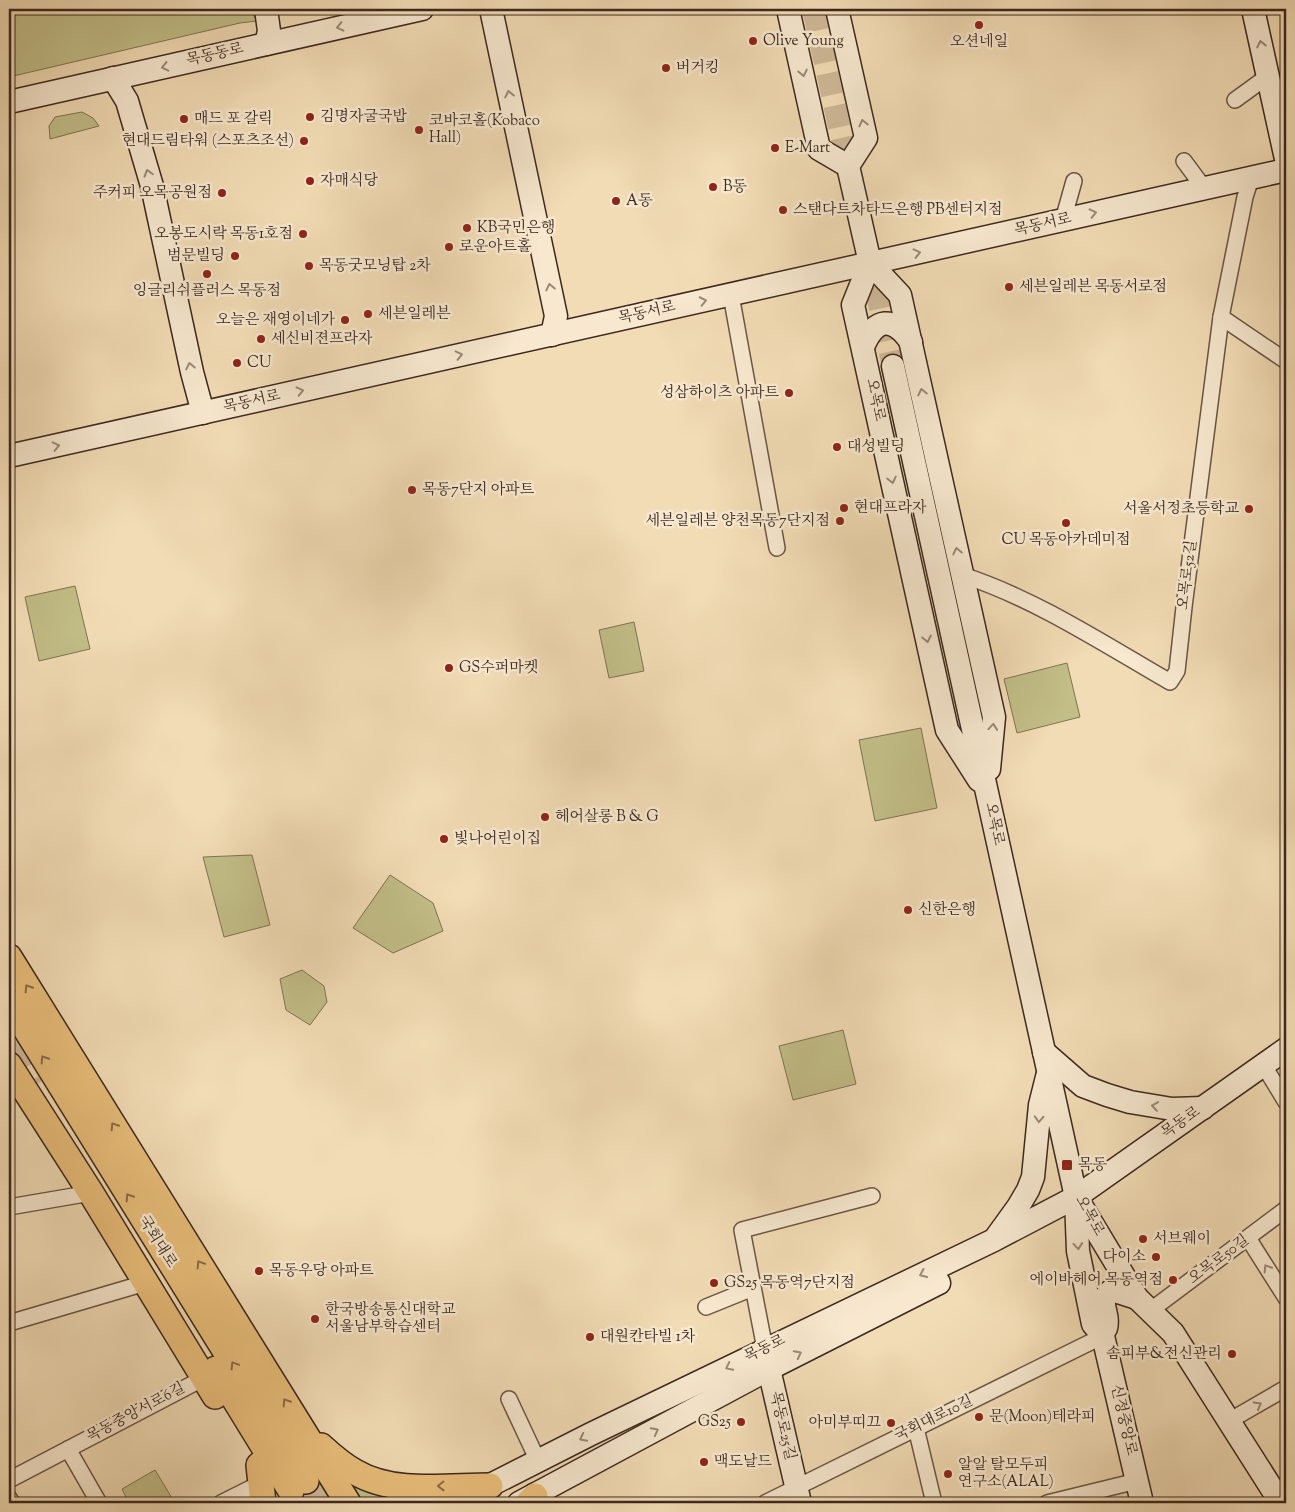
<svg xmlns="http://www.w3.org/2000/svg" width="1295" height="1512" font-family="'Sorts Mill Goudy','Noto Serif KR',serif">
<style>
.green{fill:#c2be88;stroke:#7f7354}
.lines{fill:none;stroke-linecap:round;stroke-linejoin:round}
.secondary-tunnel{stroke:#ceb897;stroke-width:22;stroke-dasharray:22 11;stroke-linecap:butt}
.primary-tunnel{stroke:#ceb897;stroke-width:25;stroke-dasharray:25 12;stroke-linecap:butt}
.highway-tunnel{stroke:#ceb897;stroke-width:28;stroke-dasharray:28 14;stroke-linecap:butt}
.street-casing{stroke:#6a5545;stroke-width:18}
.secondary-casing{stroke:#3c2820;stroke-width:25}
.primary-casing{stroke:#3c2820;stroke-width:28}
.street{stroke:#f7e8cf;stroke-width:15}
.secondary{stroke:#f7e8cf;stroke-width:22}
.primary{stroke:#e9be7a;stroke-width:25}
.oneway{stroke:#9a8878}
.oneway2{stroke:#8a6c48}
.poi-dot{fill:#8f2418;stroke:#f7e8cf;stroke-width:2}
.labels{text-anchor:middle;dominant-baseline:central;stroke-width:5;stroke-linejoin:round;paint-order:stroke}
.poi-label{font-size:15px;fill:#3c2820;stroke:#f7e8cf;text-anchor:start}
.street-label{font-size:15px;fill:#3c2820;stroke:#f7e8cf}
</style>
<rect width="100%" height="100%" fill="#f2dcb5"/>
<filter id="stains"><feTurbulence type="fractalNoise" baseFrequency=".004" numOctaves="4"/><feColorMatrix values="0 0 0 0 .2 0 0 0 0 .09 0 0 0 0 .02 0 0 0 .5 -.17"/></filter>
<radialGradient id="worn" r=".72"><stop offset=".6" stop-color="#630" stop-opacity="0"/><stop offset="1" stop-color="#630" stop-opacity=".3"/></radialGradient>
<g class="green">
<path d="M 9,9 L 250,9 L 257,21 L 240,23 L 9,77 Z"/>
<path d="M 82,112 L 93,118 L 99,126 L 50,139 L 49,126 L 55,117 Z"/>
<path d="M 75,586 L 90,649 L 39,661 L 25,597 Z"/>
<path d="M 634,622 L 644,671 L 609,678 L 599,630 Z"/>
<path d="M 1067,663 L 1080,717 L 1017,733 L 1004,679 Z"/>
<path d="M 921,728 L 937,808 L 875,821 L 859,740 Z"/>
<path d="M 252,855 L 270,925 L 224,937 L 203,857 Z"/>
<path d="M 390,875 L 433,903 L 443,931 L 393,953 L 353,928 Z"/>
<path d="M 302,970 L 324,986 L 327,1002 L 310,1025 L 286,1010 L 280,979 Z"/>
<path d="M 843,1030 L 856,1084 L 793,1100 L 779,1046 Z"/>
<path d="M 155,1470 L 175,1503 L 129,1503 L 122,1489 Z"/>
<path d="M 319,1481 L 326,1491 L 324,1503 L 293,1503 L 291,1499 Z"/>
<path d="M 355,1482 L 385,1493 L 370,1503 L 362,1503 L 350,1487 Z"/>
<path d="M 401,1494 L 432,1499 L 426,1503 L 396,1503 Z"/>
</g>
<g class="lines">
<g class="secondary-tunnel">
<path d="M 813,9 L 851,180"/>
<path d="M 868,255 L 893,366"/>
</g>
<path class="primary-tunnel" d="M 306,1481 L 320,1503"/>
<g class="highway-tunnel">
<path d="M 9,986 L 31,1021"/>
<path d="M 9,1045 L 34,1086"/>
<path d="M 299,1447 L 333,1503"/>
</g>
<defs>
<g id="street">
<path d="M 1235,100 L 1268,76"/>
<path d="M 1184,161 L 1204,188"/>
<path d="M 1063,220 L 1074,181"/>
<path d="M 731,295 L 777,548"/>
<path d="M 1221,317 L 1286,361"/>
<path d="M 962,575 C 1034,598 1104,644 1170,682 L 1177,671 L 1184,607 L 1221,317 L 1245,197 L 1251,178"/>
<path d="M 1264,1066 L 1286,1102"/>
<path d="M 9,1207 L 91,1193"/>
<path d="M 1248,1238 L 1286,1298"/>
<path d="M 706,1307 L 753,1288"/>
<path d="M 1151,1310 L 1286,1209"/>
<path d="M 9,1323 L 145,1283"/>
<path d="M 765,1349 L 742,1230 L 872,1196"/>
<path d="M 509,1399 L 538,1461"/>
<path d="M 1229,1421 L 1286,1388"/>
<path d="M 916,1428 L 934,1503"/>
<path d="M 68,1449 L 99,1503"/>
<path d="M 9,1480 L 204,1378"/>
<path d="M 9,1498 L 12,1503"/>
<path d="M 221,1503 L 261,1483"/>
<path d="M 765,1503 L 1103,1336"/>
<path d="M 1047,1503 L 1137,1481"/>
</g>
<g id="secondary">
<path d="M 266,9 L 269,31 L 266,44"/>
<path d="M 491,9 L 556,316 L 552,335"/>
<path d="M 788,9 L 819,149 L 848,166"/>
<path d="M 837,9 L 866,138 L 848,166 L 870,263 L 900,295 L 994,717 L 989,769"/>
<path d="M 1253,9 L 1286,159"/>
<path d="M 113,78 L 127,101 L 152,186 L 192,372 L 203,413"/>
<path d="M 9,102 L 422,9"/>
<path d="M 870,263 L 853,305 L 947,730 L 979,780"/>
<path d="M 863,347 C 875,317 893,316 911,342"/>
<path d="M 893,366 L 1076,1197 L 1137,1298 L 1173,1333 L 1281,1503"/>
<path d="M 9,456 L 1286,170"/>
<path d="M 1044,1052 L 1083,1086 L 1107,1095 L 1130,1102 L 1172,1109 L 1203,1108"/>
<path d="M 1076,1199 L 1078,1251 L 1093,1324 L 1103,1336 L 1142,1503"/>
<path d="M 997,1236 L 1018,1207 L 1028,1190 L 1033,1177 L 1040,1105 L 1047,1077"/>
<path d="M 1106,1328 C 1111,1313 1095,1303 1112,1290 L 1137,1298"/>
<path d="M 766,1356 L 800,1503"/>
<path d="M 455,1503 L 591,1434 L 994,1240 L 1076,1197 L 1286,1049"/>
<path d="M 519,1503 L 769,1369 L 939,1283"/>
</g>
<g id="primary">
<path d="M 9,957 L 348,1503"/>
<path d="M 9,1002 L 306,1481"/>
<path d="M 9,1065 L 91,1193 L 215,1396"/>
<path d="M 216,1369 L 291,1491"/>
<path d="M 321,1446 C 332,1456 342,1465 355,1472 C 394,1495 447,1486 490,1486"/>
<path d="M 259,1465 L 263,1503"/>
<path d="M 528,1503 L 535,1496"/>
</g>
</defs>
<use href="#street" class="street-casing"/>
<use href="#secondary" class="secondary-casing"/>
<use href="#primary" class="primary-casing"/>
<use href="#street" class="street"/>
<use href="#secondary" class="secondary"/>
<use href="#primary" class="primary"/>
</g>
<defs><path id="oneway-chevron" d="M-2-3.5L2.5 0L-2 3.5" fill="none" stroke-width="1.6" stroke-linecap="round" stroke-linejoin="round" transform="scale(1.25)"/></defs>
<g class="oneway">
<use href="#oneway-chevron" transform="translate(340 27) rotate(167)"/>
<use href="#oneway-chevron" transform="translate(1261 44) rotate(-102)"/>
<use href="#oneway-chevron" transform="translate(165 67) rotate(167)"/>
<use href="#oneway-chevron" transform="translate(803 73) rotate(78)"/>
<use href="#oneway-chevron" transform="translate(509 94) rotate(-102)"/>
<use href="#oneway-chevron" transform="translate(863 123) rotate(-103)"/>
<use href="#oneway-chevron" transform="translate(148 173) rotate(-106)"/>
<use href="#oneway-chevron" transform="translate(1093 213) rotate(-13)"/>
<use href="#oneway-chevron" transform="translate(917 253) rotate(-13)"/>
<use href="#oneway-chevron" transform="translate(550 287) rotate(-102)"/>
<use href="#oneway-chevron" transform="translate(703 301) rotate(-12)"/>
<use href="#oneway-chevron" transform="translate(459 355) rotate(-13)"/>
<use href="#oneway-chevron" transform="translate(190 366) rotate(-102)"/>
<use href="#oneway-chevron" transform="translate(300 391) rotate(-13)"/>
<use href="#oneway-chevron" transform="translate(922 392) rotate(-102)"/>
<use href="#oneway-chevron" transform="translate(56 446) rotate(-13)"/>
<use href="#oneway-chevron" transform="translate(892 480) rotate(78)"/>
<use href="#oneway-chevron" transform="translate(957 551) rotate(-102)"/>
<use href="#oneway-chevron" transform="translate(927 639) rotate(78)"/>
<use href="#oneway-chevron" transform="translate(993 727) rotate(-85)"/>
<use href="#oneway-chevron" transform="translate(1155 1106) rotate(-172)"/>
<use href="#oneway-chevron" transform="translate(1039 1119) rotate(93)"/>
<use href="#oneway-chevron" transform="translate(1078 1246) rotate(85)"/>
<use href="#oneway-chevron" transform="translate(1267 1268) rotate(-122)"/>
<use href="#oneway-chevron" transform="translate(923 1274) rotate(155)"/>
<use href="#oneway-chevron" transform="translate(798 1354) rotate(-27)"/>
<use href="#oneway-chevron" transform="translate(729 1367) rotate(154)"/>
<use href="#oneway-chevron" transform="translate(1258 1405) rotate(-30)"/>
<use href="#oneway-chevron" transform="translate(655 1431) rotate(-28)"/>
<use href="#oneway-chevron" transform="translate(583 1438) rotate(153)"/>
</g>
<g class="oneway2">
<use href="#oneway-chevron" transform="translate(28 988) rotate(-122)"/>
<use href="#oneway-chevron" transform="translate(44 1059) rotate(-122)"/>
<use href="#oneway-chevron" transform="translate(114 1126) rotate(-122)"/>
<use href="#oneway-chevron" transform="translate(129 1197) rotate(-122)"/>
<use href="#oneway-chevron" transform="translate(200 1264) rotate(-122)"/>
<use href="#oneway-chevron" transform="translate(234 1365) rotate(-122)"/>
<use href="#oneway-chevron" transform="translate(286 1402) rotate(-122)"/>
<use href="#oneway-chevron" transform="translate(441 1486) rotate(179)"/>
</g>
<g class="poi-dot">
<circle cx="979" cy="25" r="5"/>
<circle cx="753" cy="41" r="5"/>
<circle cx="666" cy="68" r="5"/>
<circle cx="310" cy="117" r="5"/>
<circle cx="184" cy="119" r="5"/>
<circle cx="419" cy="130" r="5"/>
<circle cx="304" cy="141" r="5"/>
<circle cx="775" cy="148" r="5"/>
<circle cx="310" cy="181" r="5"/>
<circle cx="713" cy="187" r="5"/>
<circle cx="222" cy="193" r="5"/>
<circle cx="616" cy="201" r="5"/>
<circle cx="783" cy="210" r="5"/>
<circle cx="467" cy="228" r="5"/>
<circle cx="303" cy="234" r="5"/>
<circle cx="449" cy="247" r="5"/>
<circle cx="235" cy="256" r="5"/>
<circle cx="309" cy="266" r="5"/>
<circle cx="207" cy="274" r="5"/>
<circle cx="1009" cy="287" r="5"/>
<circle cx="368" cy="314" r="5"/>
<circle cx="345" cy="320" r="5"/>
<circle cx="261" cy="339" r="5"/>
<circle cx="237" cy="363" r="5"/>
<circle cx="789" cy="393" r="5"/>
<circle cx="837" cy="447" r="5"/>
<circle cx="412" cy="490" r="5"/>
<circle cx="844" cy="508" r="5"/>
<circle cx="1249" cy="509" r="5"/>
<circle cx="840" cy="521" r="5"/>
<circle cx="1066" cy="523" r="5"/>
<circle cx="449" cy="668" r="5"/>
<circle cx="545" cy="817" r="5"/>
<circle cx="444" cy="839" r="5"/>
<circle cx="908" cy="910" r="5"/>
<rect x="1061" y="1159" width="12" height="12" rx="2.5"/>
<circle cx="1143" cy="1239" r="5"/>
<circle cx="1156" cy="1257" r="5"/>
<circle cx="259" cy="1271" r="5"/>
<circle cx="1173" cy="1280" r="5"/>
<circle cx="714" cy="1283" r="5"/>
<circle cx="315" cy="1319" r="5"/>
<circle cx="590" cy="1337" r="5"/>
<circle cx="1232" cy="1354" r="5"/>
<circle cx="979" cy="1417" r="5"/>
<circle cx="741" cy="1422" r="5"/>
<circle cx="891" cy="1423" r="5"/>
<circle cx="704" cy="1462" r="5"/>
<circle cx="948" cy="1474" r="5"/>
</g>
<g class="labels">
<g class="poi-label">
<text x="763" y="41">Olive Young</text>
<text x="979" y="42" text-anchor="middle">오션네일</text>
<text x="676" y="68">버거킹</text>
<text x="320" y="117">김명자굴국밥</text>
<text x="194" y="119">매드 포 갈릭</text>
<text x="429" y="121">코바코홀(Kobaco<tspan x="429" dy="17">Hall)</tspan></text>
<text x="294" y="141" text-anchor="end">현대드림타워 (스포츠조선)</text>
<text x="785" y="148">E-Mart</text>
<text x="320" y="181">자매식당</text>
<text x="723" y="187">B동</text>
<text x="212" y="193" text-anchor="end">주커피 오목공원점</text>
<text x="626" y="201">A동</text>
<text x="793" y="210">스탠다트차타드은행 PB센터지점</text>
<text x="477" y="228">KB국민은행</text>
<text x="293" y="234" text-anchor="end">오봉도시락 목동1호점</text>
<text x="459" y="247">로운아트홀</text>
<text x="225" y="256" text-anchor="end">범문빌딩</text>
<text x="319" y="266">목동굿모닝탑 2차</text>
<text x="1019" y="287">세븐일레븐 목동서로점</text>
<text x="207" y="291" text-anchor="middle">잉글리쉬플러스 목동점</text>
<text x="378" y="314">세븐일레븐</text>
<text x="335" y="320" text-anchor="end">오늘은 재영이네가</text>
<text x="271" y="339">세신비젼프라자</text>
<text x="247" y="363">CU</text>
<text x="779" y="393" text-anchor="end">성삼하이츠 아파트</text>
<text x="847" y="447">대성빌딩</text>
<text x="422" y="490">목동7단지 아파트</text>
<text x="854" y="508">현대프라자</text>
<text x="1239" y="509" text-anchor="end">서울서정초등학교</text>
<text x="830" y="521" text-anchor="end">세븐일레븐 양천목동7단지점</text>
<text x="1066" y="540" text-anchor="middle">CU 목동아카데미점</text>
<text x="459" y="668">GS수퍼마켓</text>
<text x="555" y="817">헤어살롱 B &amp; G</text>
<text x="454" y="839">빛나어린이집</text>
<text x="918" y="910">신한은행</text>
<text x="1078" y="1165">목동</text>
<text x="1153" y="1239">서브웨이</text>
<text x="1146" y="1257" text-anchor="end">다이소</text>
<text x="269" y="1271">목동우당 아파트</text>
<text x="1163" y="1280" text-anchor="end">에이바헤어 목동역점</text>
<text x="724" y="1283">GS25 목동역7단지점</text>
<text x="325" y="1310">한국방송통신대학교<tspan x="325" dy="17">서울남부학습센터</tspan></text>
<text x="600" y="1337">대원칸타빌 1차</text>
<text x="1222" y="1354" text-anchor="end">솜피부&amp;전신관리</text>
<text x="989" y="1417">문(Moon)테라피</text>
<text x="731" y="1422" text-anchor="end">GS25</text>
<text x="881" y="1423" text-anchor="end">아미부띠끄</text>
<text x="714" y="1462">맥도날드</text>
<text x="958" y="1465">알알 탈모두피<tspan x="958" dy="17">연구소(ALAL)</tspan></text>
</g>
<g class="street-label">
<text transform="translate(215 55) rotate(-13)">목동동로</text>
<text transform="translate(1043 225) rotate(-13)">목동서로</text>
<text transform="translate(647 313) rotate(-13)">목동서로</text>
<text transform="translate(875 400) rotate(78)">오목로</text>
<text transform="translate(252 402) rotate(-13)">목동서로</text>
<text transform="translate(1188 575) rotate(-83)">오목로52길</text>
<text transform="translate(994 824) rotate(78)">오목로</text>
<text transform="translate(1181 1123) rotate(-35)">목동로</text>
<text transform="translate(1089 1216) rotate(61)">오목로</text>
<text transform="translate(157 1242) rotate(58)">국회대로</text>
<text transform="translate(1219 1260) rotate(-37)">오목로50길</text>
<text transform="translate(765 1349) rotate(-26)">목동로</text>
<text transform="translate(136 1413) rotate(-28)">목동중앙서로6길</text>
<text transform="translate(934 1419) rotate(-26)">국회대로10길</text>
<text transform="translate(1123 1420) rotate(77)">신정중앙로</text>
<text transform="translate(782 1426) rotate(77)">목동로25길</text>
</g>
</g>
<rect width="1295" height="1512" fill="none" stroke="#f2dcb5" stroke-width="30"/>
<rect x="10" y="10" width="1275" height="1492" fill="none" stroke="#3c2820" stroke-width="2.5"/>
<rect x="15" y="15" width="1265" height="1482" fill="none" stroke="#3c2820"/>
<rect width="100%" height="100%" filter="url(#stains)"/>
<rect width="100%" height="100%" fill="url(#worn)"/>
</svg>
